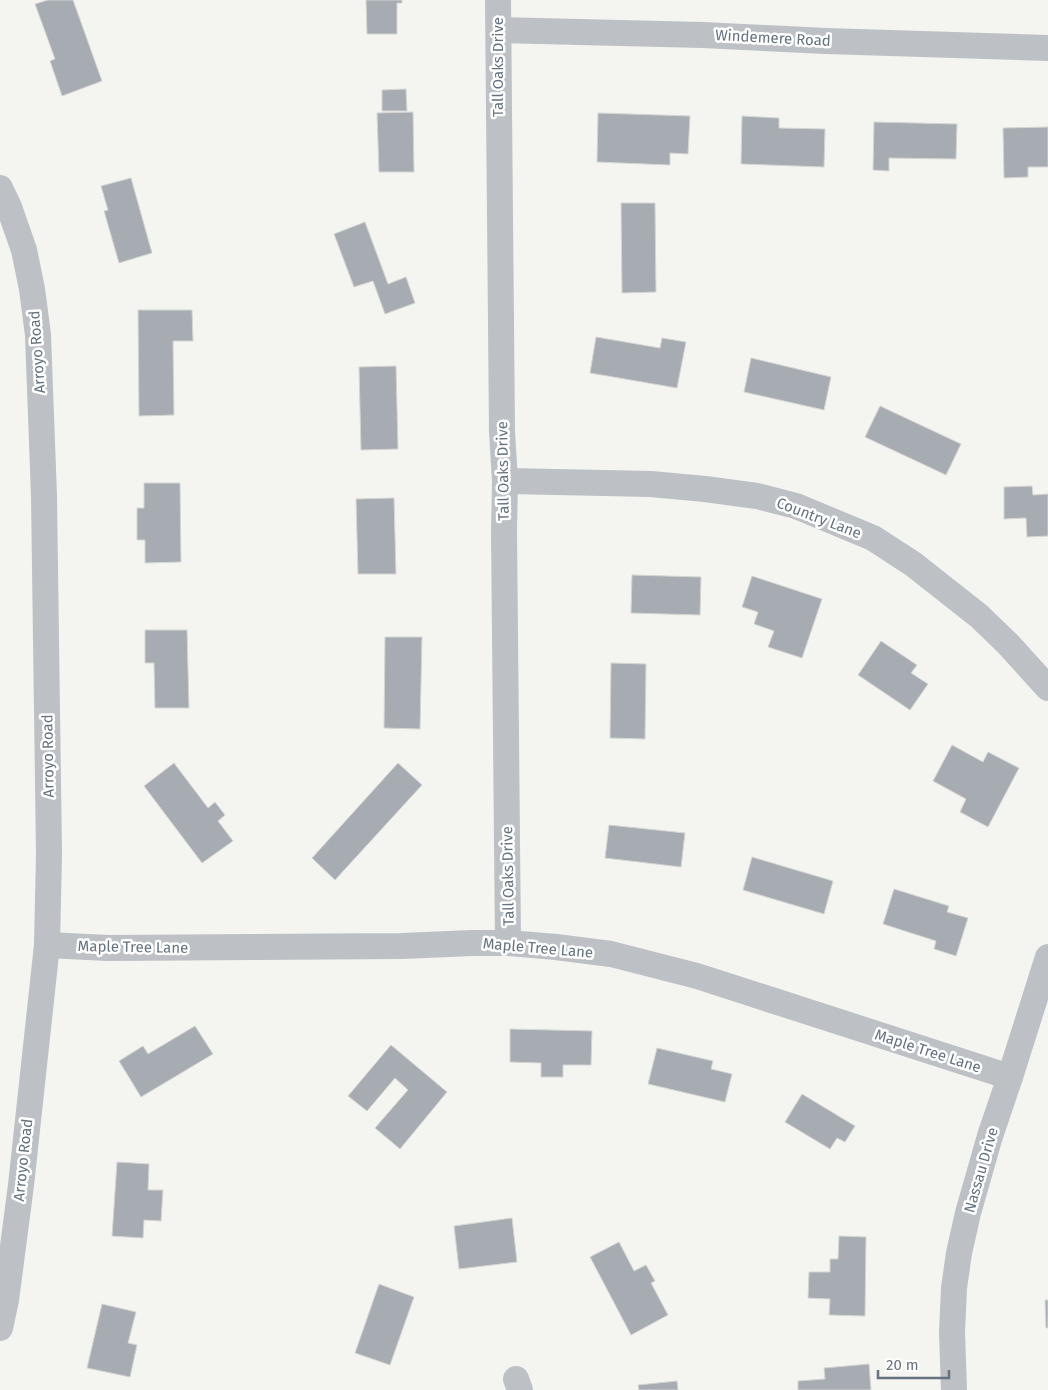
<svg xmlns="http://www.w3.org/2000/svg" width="1048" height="1390" font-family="'Fira Sans',sans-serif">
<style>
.building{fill:#a6acb2;stroke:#d5d5d3}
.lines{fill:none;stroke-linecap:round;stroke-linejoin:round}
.minor{stroke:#bdc0c4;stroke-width:26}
.labels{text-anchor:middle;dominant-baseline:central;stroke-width:5;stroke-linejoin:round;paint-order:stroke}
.street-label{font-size:15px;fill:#65727f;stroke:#fff}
</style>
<rect width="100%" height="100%" fill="#f4f4f0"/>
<g class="building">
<path d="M 48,0 L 73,0 L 102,81 L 62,96 L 50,61 L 55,59 L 35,4 Z"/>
<path d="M 366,0 L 402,0 L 402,3 L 397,3 L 397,34 L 367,34 Z"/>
<path d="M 406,89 L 407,111 L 382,111 L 382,90 Z"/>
<path d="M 413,112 L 414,172 L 379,172 L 377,113 Z"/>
<path d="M 598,113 L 690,116 L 688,154 L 670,153 L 670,165 L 597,162 Z"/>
<path d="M 742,116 L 779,118 L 779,128 L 825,129 L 824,167 L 741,164 Z"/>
<path d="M 874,122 L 957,124 L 956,159 L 889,158 L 889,171 L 873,170 Z"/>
<path d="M 1048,127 L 1048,167 L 1028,167 L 1028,177 L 1004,178 L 1003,128 Z"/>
<path d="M 131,178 L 152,253 L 119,263 L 104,211 L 108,210 L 101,186 Z"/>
<path d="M 621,203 L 655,203 L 656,292 L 622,293 Z"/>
<path d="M 365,222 L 388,284 L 406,277 L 415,303 L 385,314 L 373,281 L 354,287 L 334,234 Z"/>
<path d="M 138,310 L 192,310 L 193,341 L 173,341 L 174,415 L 139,416 Z"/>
<path d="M 596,337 L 660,348 L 662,338 L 686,342 L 677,388 L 590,373 Z"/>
<path d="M 751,358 L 831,377 L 824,410 L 744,392 Z"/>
<path d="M 396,366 L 398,449 L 361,450 L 359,367 Z"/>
<path d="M 880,406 L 961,444 L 946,475 L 865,437 Z"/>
<path d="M 144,483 L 180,483 L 181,562 L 145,563 L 145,540 L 137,540 L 137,508 L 144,508 Z"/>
<path d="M 1032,486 L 1033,495 L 1048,494 L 1048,536 L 1027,537 L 1026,518 L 1004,519 L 1004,487 Z"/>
<path d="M 394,498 L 396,574 L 358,574 L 356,499 Z"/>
<path d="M 632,575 L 701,577 L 700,615 L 631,613 Z"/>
<path d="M 752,576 L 822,599 L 802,658 L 768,647 L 774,631 L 754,624 L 758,612 L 742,607 Z"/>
<path d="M 145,630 L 187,630 L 189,708 L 155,708 L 154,663 L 145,663 Z"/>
<path d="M 385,637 L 422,637 L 420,729 L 384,728 Z"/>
<path d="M 881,641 L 917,665 L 911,673 L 928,684 L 910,710 L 858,675 Z"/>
<path d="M 611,663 L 646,664 L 645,739 L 610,738 Z"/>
<path d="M 952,745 L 983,762 L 988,752 L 1019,768 L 988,827 L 960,812 L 966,799 L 933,781 Z"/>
<path d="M 174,763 L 208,808 L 215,802 L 225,815 L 218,821 L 233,841 L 202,863 L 144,786 Z"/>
<path d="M 398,763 L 422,785 L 335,880 L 312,858 Z"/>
<path d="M 609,825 L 685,833 L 681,867 L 605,858 Z"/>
<path d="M 752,857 L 833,881 L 824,914 L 743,890 Z"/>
<path d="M 894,889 L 949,906 L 947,912 L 968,918 L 956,956 L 934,949 L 936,941 L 883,924 Z"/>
<path d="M 195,1026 L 213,1054 L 141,1097 L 119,1061 L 143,1046 L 148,1054 Z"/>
<path d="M 510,1029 L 592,1031 L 591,1065 L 563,1065 L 563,1077 L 541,1077 L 541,1063 L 510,1062 Z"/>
<path d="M 391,1045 L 447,1092 L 400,1149 L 375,1128 L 408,1090 L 395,1078 L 367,1111 L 348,1096 Z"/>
<path d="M 657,1048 L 713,1061 L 711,1069 L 732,1074 L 725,1102 L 648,1084 Z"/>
<path d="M 802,1094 L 855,1126 L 845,1142 L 837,1138 L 830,1149 L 785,1122 Z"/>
<path d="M 117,1162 L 149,1164 L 148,1190 L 163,1190 L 161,1221 L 144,1220 L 143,1238 L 112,1236 Z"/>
<path d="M 512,1218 L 517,1262 L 459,1269 L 454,1226 Z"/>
<path d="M 839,1236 L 866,1237 L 865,1316 L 829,1315 L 830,1299 L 808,1298 L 809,1272 L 830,1272 L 830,1259 L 838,1259 Z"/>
<path d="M 619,1242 L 634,1271 L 646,1265 L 655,1281 L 651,1283 L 668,1315 L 631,1335 L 590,1257 Z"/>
<path d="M 379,1284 L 414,1297 L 390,1365 L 355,1353 Z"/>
<path d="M 1045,1300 L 1048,1300 L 1048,1328 L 1046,1328 Z"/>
<path d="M 102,1304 L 136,1312 L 128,1343 L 137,1345 L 130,1377 L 87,1368 Z"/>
<path d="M 869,1364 L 871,1390 L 798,1390 L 798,1381 L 825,1379 L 824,1368 Z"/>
<path d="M 677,1381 L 678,1390 L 639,1390 L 638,1385 Z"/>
</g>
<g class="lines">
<g class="minor">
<path d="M 498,0 L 502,432 L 505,481 L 504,531 L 508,943"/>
<path d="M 499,30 L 703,35 L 826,41 L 1048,48"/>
<path d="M 0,188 L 9,207 L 24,250 L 32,289 L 38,335 L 44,496 L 49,854 L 47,945 L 21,1185 L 6,1300 L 0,1328"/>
<path d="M 505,481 L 651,484 L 705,489 L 757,496 L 796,506 L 873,538 L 913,564 L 979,616 L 1008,644 L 1048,688"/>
<path d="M 47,945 L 108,948 L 402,946 L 472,943 L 508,943 L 556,947 L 611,954 L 697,976 L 1010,1077"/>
<path d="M 516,1379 L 520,1390"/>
<path d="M 954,1390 L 952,1332 L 954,1288 L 959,1253 L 968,1213 L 990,1136 L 1010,1077 L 1048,957"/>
</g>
</g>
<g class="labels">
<g class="street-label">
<text transform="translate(773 38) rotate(3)">Windemere Road</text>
<text transform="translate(498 67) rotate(-90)">Tall Oaks Drive</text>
<text transform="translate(37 352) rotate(-94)">Arroyo Road</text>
<text transform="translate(503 471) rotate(-91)">Tall Oaks Drive</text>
<text transform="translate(819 518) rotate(21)">Country Lane</text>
<text transform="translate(48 756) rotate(-91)">Arroyo Road</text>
<text transform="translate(508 876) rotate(-91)">Tall Oaks Drive</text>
<text transform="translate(133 947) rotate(1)">Maple Tree Lane</text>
<text transform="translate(538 948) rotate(5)">Maple Tree Lane</text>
<text transform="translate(928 1051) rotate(18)">Maple Tree Lane</text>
<text transform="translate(23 1160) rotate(-84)">Arroyo Road</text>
<text transform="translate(981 1170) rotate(-74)">Nassau Drive</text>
</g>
</g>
<path d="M878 1370v8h71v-8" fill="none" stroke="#65727f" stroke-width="2.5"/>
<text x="886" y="1370" font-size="15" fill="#65727f" stroke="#ffffff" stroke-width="4" paint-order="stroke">20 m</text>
</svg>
